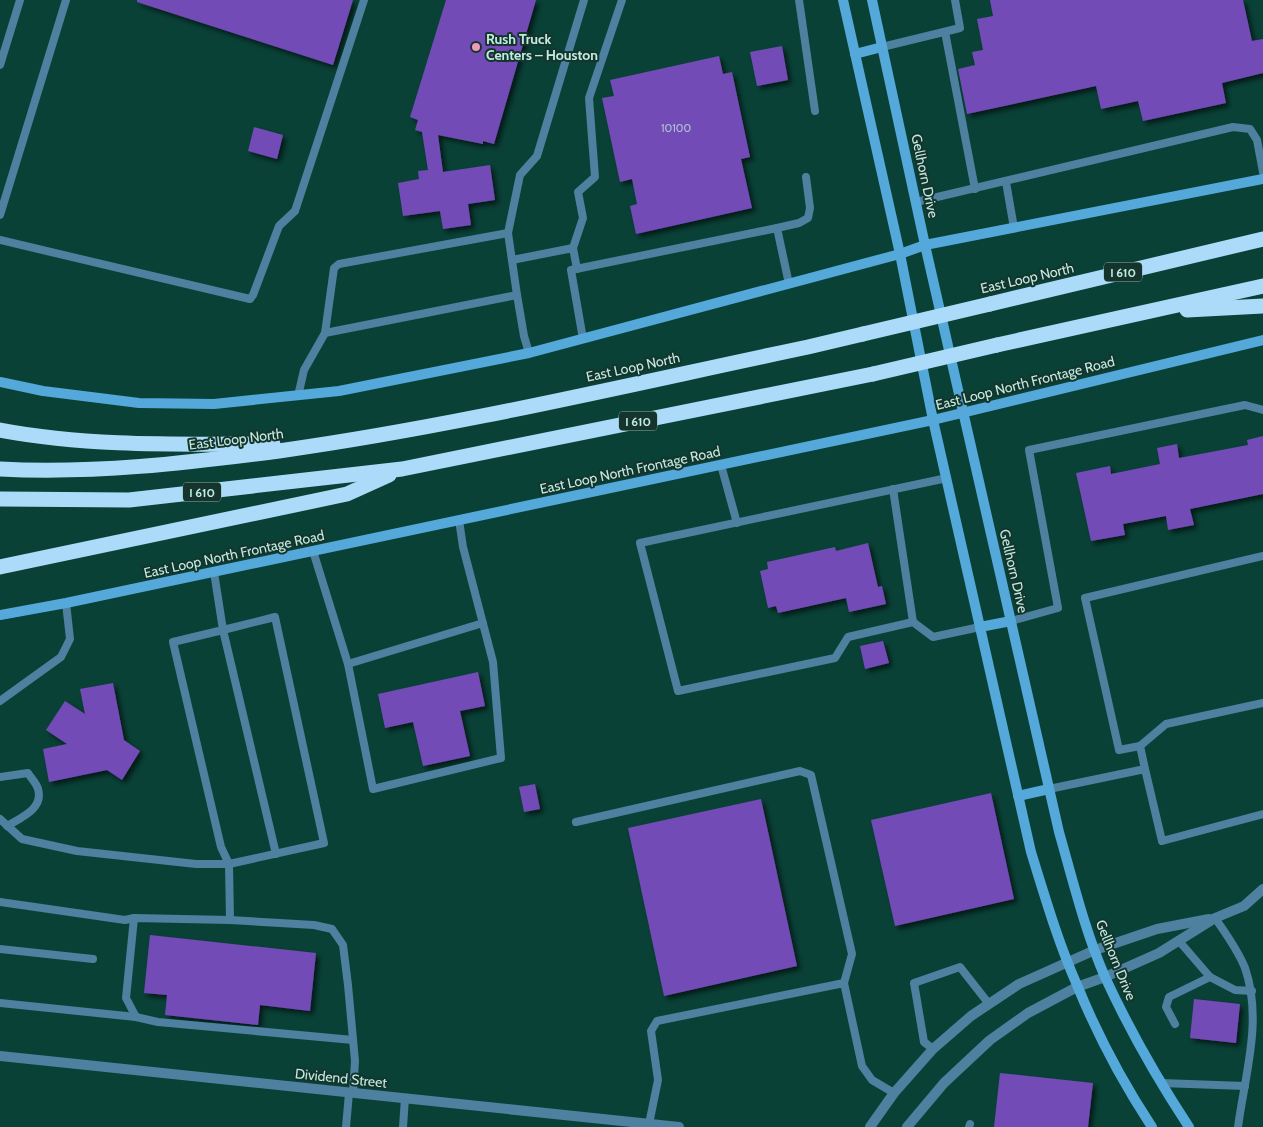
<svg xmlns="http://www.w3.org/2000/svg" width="1263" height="1127" font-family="Cabin,sans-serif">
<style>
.building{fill:#734bb6;filter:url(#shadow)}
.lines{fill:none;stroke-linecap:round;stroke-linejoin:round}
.service{stroke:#4e80a0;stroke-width:8}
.minor{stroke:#4e80a0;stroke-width:10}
.secondary{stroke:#54a8da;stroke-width:10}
.motorway{stroke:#acdbfa;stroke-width:15}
.motorway-bridge{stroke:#acdbfa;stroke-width:15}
.poi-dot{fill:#ef9ab8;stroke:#15342d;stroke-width:2}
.labels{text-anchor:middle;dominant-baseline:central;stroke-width:4;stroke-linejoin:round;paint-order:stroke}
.number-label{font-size:11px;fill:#adc4d6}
.shield{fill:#15342d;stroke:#8db5aa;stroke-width:1}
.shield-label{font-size:12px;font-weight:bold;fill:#c0ece0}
.poi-label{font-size:14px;font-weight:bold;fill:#c0ece0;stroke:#15342d;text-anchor:start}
.street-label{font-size:14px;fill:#c0ece0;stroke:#15342d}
</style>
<defs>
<filter id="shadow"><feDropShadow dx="3.5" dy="3.5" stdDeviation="2.5" flood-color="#0009"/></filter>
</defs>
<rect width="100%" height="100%" fill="#094137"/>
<g class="building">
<path d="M 137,0 L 353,0 L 333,65 L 137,2 Z"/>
<path d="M 446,0 L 536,0 L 494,144 L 483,141 L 483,144 L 438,135 L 443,172 L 490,165 L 495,200 L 468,204 L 471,225 L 443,229 L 440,211 L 403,216 L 398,183 L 419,179 L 418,171 L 428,170 L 422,132 L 415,130 L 418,120 L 410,117 Z"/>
<path d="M 990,0 L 1243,0 L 1252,41 L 1263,39 L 1263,73 L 1222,83 L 1226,103 L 1143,121 L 1138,101 L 1101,109 L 1096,86 L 967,114 L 958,69 L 975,65 L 972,52 L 983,50 L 977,19 L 993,16 Z"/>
<path d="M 782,46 L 788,80 L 757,86 L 750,52 Z"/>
<path d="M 719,56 L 723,74 L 732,72 L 750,157 L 741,159 L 752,208 L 636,234 L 630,206 L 637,204 L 632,179 L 620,182 L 602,98 L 614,96 L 610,80 Z"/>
<path d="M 254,127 L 283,135 L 277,159 L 248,151 Z"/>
<path d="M 1263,436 L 1263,494 L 1190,509 L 1194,525 L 1168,530 L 1166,516 L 1123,524 L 1125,535 L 1091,541 L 1076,473 L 1110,466 L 1111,474 L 1160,464 L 1157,448 L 1177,444 L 1179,458 L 1248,445 L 1247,440 Z"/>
<path d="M 868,543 L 878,587 L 882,586 L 886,604 L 849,612 L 846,598 L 778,613 L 776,606 L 768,608 L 760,571 L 768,569 L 767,562 L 835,547 L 836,551 Z"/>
<path d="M 883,641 L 889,663 L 865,669 L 860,646 Z"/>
<path d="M 478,672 L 485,706 L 460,711 L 470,756 L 423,766 L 413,722 L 385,728 L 378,694 Z"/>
<path d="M 113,683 L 124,740 L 140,751 L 122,780 L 107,770 L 49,782 L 43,749 L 67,744 L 46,730 L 65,701 L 85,714 L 80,689 Z"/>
<path d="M 535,784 L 540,809 L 524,812 L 519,787 Z"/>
<path d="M 991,793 L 1014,899 L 895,926 L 871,820 Z"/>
<path d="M 761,799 L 797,966 L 664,996 L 628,828 Z"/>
<path d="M 150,935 L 316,953 L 310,1011 L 260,1005 L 258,1025 L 165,1015 L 167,995 L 144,993 Z"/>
<path d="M 1194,999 L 1240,1004 L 1236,1043 L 1190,1038 Z"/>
<path d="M 1000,1073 L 1093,1083 L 1088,1127 L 994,1127 Z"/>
</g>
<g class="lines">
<g class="service">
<path d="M 799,0 L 815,111"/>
<path d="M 945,32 L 975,189"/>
<path d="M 882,47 L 960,28 L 955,0"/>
<path d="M 0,65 L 20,0"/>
<path d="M 1006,182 L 1014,228"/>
<path d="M 916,202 L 1233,127 L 1250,129 L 1257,140 L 1263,172"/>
<path d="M 0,215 L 66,0"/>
<path d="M 777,228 L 799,223 L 808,218 L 810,208 L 806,177"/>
<path d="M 0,240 L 250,299 L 253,295 L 279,226 L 295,211 L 364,0"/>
<path d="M 573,248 L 583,218 L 578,192 L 595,177 L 589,98 L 622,0"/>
<path d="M 512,260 L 573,248 L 577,269"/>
<path d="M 325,333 L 334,268 L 339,264 L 508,233"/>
<path d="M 583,339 L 571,270 L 777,228 L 789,284"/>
<path d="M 529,353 L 524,336 L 517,295 L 508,233 L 520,175 L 537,156 L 584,0"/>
<path d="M 298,396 L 304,370 L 325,333 L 517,295"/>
<path d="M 721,465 L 737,523"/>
<path d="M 947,478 L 640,543 L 678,691 L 835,658 L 848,637 L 913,622 L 933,637 L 980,627"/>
<path d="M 893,489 L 913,622"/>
<path d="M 313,551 L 348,664 L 373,789 L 501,758 L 493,662 L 463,547 L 459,520"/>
<path d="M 214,572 L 223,630 L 275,617 L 324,843 L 229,864 L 221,847 L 173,642 L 223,630 L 276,854"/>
<path d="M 1011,621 L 1058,608 L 1029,450 L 1245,405 L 1263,410"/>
<path d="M 348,664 L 483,623"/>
<path d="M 0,701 L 61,657 L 70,639 L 66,603"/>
<path d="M 1140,746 L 1166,724 L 1263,703"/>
<path d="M 1145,769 L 1140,746 L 1119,750 L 1085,598 L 1263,556"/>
<path d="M 0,777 L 28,773 C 31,778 37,784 38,789 C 44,809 20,818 7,826"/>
<path d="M 1049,789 L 1145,769 L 1162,841 L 1263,814"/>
<path d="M 0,819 L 22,839 L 77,851 L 196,864 L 229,864 L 230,920 L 314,925 L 332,929 L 343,945 L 348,985 L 355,1061 L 353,1093"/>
<path d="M 576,822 L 800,771 L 811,775 L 852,954 L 844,983"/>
<path d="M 0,902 L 125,920 L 134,918"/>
<path d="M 1215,918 C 1226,934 1238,950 1245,968 C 1263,1020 1245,1074 1238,1127"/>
<path d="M 230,920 L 134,918 L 126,998 L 136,1017 L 158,1022 L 353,1040"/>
<path d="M 1179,941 L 1210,977 L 1235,990 L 1252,991"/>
<path d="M 0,949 L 93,959"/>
<path d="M 0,1003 L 136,1017"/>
<path d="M 1175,1024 L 1166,1007 L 1169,997 L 1210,977"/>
<path d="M 933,1049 L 924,1042 L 914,983 L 960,967 L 989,1004"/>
<path d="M 1161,1083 L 1245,1086"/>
<path d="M 649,1124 L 658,1080 L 651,1031 L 657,1021 L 844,983 L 862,1066 L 872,1080 L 894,1093"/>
<path d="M 346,1127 L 349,1093"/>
<path d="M 403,1127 L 405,1098"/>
<path d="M 969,1127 L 970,1124"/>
</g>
<g class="minor">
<path d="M 0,1056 L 679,1127"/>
<path d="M 870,1127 L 894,1093 L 933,1049 L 971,1016 L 1019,984 L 1095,950 L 1157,929 L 1209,919"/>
<path d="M 907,1127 L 944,1083 L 990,1040 L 1028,1013 L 1077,987 L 1105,977 L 1159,953 L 1215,918 L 1244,906 L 1263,889"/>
</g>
<g class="secondary">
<path d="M 843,0 L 900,254 L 933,420 L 1031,852 C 1045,897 1058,942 1077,985 C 1097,1034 1123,1083 1152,1127"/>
<path d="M 872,0 L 925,245 L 1059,832 C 1073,881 1085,931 1105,977 C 1129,1029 1158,1080 1189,1127"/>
<path d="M 855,54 L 882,47"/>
<path d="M 0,382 L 43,391 L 139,403 L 214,404 L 339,391 L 529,353 L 900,254 L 925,245 L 1263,179"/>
<path d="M 0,615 L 66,603 L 933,420 L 1263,340"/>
<path d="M 980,627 L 1011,621"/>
<path d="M 1018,796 L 1049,789"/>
</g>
<g class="motorway">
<path d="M 990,304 L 1263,239"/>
<path d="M 1187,310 L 1263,306"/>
<path d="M 997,345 L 1263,286"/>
<path d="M 0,430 C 90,447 182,444 273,444"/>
<path d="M 0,469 C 93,474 187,463 279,451 C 457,426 632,384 808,347 L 863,334"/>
<path d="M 0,499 L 129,500 L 402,469 L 873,374"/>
<path d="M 0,567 L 347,494 L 389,475"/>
</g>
<g class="motorway-bridge">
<path d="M 863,334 L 990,304"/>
<path d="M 873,374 L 997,345"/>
</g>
</g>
<circle class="poi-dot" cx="476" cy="47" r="5"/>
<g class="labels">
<g class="number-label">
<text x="676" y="128">10100</text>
</g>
<g class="shield">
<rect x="1104" y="262.5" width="38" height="19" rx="4"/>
<rect x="619" y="411.5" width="38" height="19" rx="4"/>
<rect x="183" y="482.5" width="38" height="19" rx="4"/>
</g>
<g class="shield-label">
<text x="1123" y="272">I 610</text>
<text x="638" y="421">I 610</text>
<text x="202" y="492">I 610</text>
</g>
<g class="poi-label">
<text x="486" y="39">Rush Truck<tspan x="486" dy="16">Centers – Houston</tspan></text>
</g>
<g class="street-label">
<text transform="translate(925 176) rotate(78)">Gellhorn Drive</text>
<text transform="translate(1027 278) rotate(-13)">East Loop North</text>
<text transform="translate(633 367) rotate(-12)">East Loop North</text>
<text transform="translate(1025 383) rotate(-14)">East Loop North Frontage Road</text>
<text transform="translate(236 439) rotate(-7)">East Loop North</text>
<text transform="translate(630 470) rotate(-12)">East Loop North Frontage Road</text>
<text transform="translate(234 554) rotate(-12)">East Loop North Frontage Road</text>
<text transform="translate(1014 571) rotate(77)">Gellhorn Drive</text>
<text transform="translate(1116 960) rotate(68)">Gellhorn Drive</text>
<text transform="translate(341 1078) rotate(6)">Dividend Street</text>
</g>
</g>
</svg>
